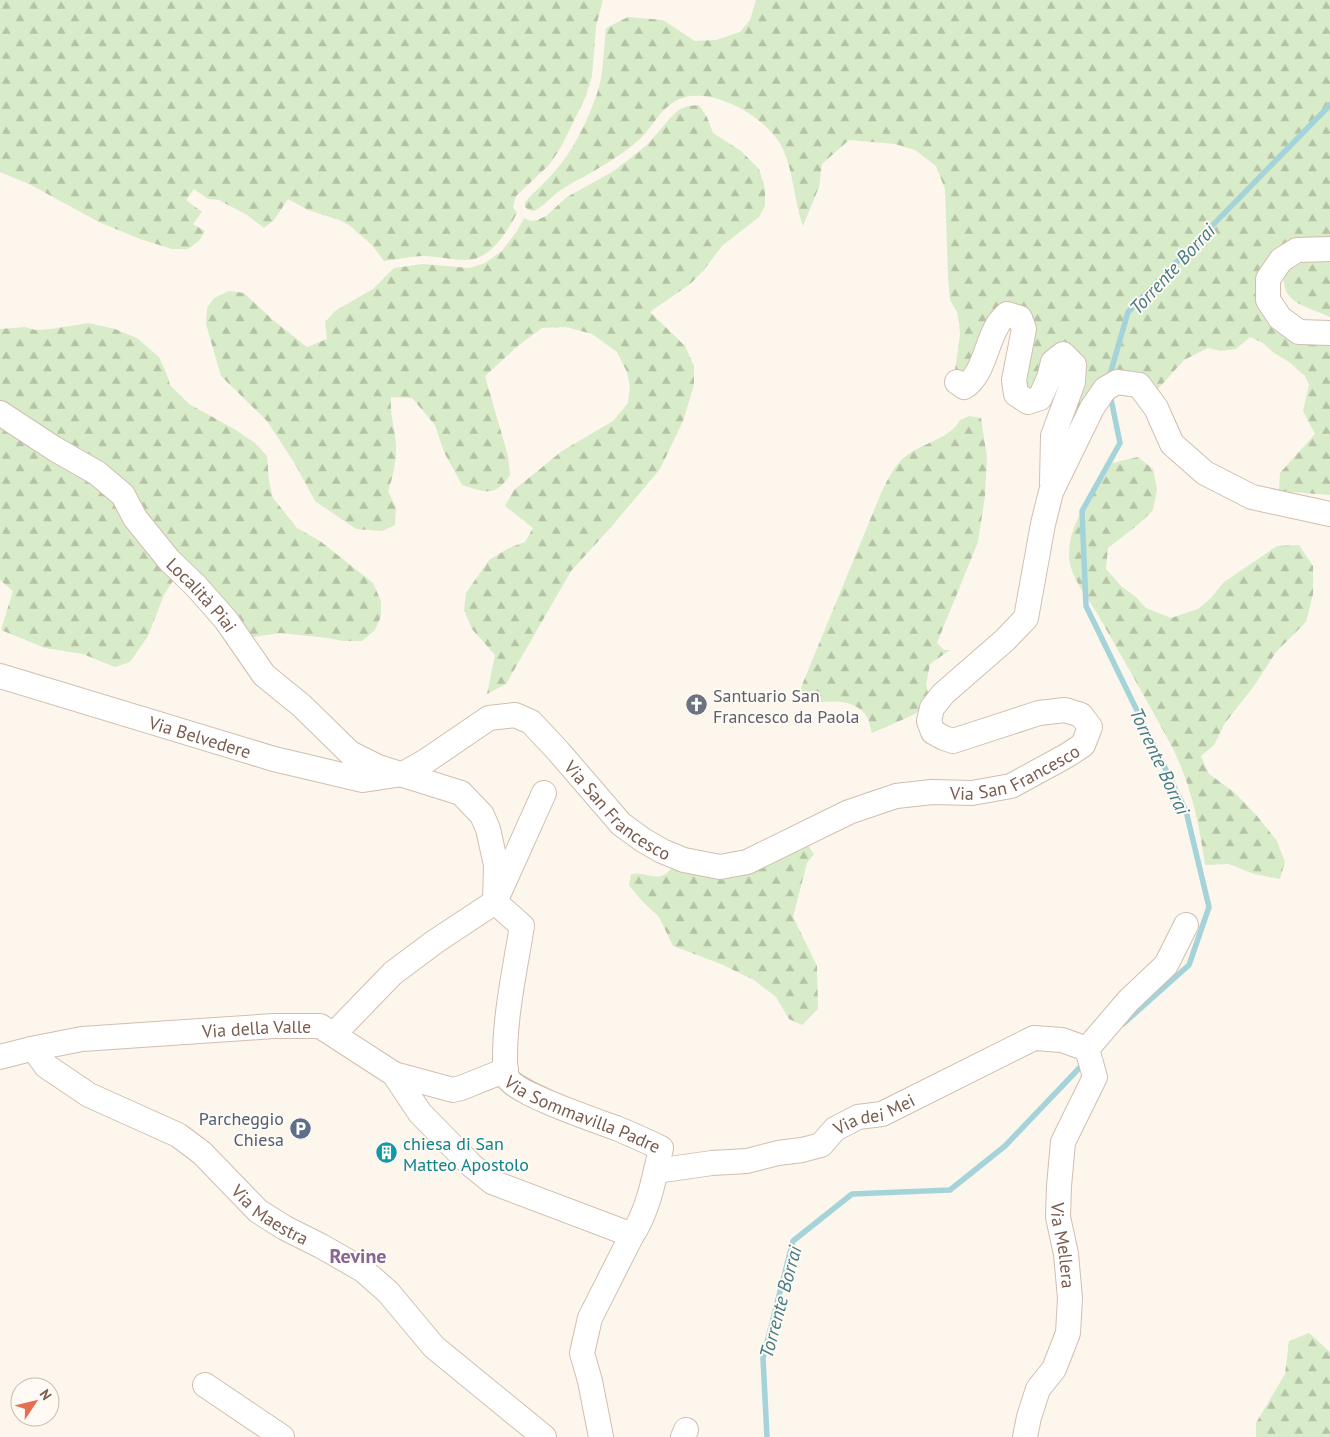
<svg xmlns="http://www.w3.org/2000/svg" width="1330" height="1437" font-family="'PT Sans',sans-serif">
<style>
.forest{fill:url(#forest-firs)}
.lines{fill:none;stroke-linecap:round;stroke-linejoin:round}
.stream{stroke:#a5d3da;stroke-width:5.5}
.minor-casing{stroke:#d1beb0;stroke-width:26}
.minor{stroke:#fff;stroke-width:24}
.labels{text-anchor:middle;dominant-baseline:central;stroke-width:4;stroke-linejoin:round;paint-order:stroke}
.street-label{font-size:18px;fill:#7a5c4d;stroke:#fffaf3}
.worship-label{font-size:18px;fill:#5b616d;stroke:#fffaf3;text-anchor:start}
.service-label{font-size:18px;fill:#4e5e75;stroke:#fffaf3;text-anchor:end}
.culture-label{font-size:18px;fill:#0d838f;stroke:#fffaf3;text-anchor:start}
.water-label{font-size:19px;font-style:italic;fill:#437c86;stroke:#fffaf3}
.quarter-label{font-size:20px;font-weight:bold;fill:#846695;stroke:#fffaf3}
</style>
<defs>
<pattern id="forest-firs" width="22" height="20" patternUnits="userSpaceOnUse" patternTransform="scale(1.25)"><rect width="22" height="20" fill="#d8ecc9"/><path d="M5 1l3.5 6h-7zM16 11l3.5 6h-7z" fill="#b4c2a5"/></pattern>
</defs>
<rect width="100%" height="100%" fill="#fdf6ec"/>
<g class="forest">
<path d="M 0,0 L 603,0 L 596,26 L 592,76 L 586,96 L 561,147 L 549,165 L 516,196 L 513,207 L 517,213 C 507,232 490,261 465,260 C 451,260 437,256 423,256 C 410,256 397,260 384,261 L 371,244 L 349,225 L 339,220 L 308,210 L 288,199 L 274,220 L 264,228 L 247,215 L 219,200 L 208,199 L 194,189 L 186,200 L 202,212 L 193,224 L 205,231 L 199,241 L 188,249 L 172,249 L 140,239 L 99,222 L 31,185 L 0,172 Z"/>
<path d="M 756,0 L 1330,0 L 1330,243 C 1316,242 1285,235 1277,250 C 1273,258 1271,268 1269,277 L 1288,314 L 1330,332 L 1330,495 L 1279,491 L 1280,473 L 1315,434 L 1303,411 L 1309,385 L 1305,376 L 1289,362 L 1274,353 L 1263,343 L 1250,337 L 1236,349 L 1221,351 L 1208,348 L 1184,360 L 1147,401 L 1139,388 L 1092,388 L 1079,406 L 1068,435 L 1062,427 L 1079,364 L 1042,382 L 1026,393 L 1023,313 L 972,368 L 956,376 L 955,370 L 960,335 L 959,322 L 957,312 L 950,300 L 948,278 L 945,189 L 936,166 L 915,150 L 895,144 L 849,140 L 822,164 L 819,187 L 803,226 C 794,201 794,174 783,149 C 769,118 707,81 674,102 C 660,110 652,127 641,138 C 618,159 591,172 564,188 C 553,194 546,205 534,211 L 529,210 L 525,207 L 525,202 C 535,191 546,182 555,171 C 574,151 596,105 601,78 C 604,62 604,44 606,28 L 628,17 L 663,20 L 695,41 L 716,40 L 740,32 L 750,20 Z"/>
<path d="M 699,105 L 707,117 L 713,133 L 741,151 L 759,169 L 765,188 L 765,206 L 759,217 L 722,246 L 703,271 L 690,284 L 650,312 L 685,346 L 694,366 L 694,385 L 683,421 L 660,469 L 612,526 L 571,571 L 506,684 L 487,694 L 495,655 L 472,629 L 464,610 L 466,593 L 489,560 L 509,548 L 525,542 L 533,528 L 505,506 L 514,490 L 562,451 L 613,421 L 628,403 L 630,387 L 627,372 L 617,352 L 592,334 L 566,327 L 542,328 L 519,345 L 485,376 L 508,456 L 510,475 C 495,498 485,492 462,485 L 444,452 L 435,425 L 412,398 L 391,397 C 390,412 393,422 395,436 C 398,455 394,474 388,491 L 396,508 L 395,525 L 382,531 L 356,529 L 315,501 L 295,464 L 267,421 L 221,376 L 206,324 L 207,308 L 214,298 L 229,291 L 244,293 L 273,320 L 307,347 L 327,339 L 325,322 L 335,311 L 373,289 L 394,268 L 423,264 L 469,268 L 485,263 L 502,251 L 517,231 L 524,218 L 531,221 L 537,220 L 546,216 L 567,197 L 612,172 L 632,157 L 648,144 L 671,117 L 680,109 L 688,106 Z"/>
<path d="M 1330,257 L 1330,317 C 1302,304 1277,303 1285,263 Z"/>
<path d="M 89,323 L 115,329 L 137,338 L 159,357 L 167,375 L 170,385 L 189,404 L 236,430 L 255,443 L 267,456 L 269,481 L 273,498 L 297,528 L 320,541 L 373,583 L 381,601 L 381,616 L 375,630 L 362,641 L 343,641 L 328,638 L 280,633 L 248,638 L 155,537 L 0,406 L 0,329 L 25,327 L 35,330 L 51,329 Z"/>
<path d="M 969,416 L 981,418 L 987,457 L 985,496 L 978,542 L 937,643 L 944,650 L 950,650 L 930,664 L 926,684 L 929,699 L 927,706 L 911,716 L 872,733 C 870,728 870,722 867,717 C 855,697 827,701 808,704 L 800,697 L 802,685 L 882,491 C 888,479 895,464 906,456 C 922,443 950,439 960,420 Z"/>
<path d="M 0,419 L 91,476 L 176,576 L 164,595 L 148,636 L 130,662 L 115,667 L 83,654 L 45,648 L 1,630 L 13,591 L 0,580 Z"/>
<path d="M 1138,457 L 1153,469 L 1157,489 L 1153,510 L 1140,523 L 1108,548 L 1106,569 L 1121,586 L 1136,597 L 1146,608 L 1171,618 L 1198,609 L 1211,598 L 1224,582 L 1277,546 L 1299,545 L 1313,566 L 1313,594 L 1306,622 L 1276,652 L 1254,686 L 1225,723 L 1214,745 L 1201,756 L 1209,774 L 1234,792 L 1257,816 L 1277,841 L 1285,862 L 1280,879 L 1254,874 L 1229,864 L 1205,865 C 1199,822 1190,780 1169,741 C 1146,699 1122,657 1098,615 C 1088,597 1069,577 1069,554 C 1069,518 1096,493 1112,463 Z"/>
<path d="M 807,844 L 814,854 L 807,863 L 793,917 L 817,966 L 818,1009 L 802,1025 L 789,1019 L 776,997 L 754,980 L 721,964 L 673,946 L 659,917 L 641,900 L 629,885 L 631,874 C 655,872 658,886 675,864 Z"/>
<path d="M 1309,1333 L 1330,1352 L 1330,1437 L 1256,1437 L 1256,1423 L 1285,1374 L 1289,1341 Z"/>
</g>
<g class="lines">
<g class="stream">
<path d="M 1109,378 L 1128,312 L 1330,105"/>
<path d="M 1110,394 L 1120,443 L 1082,511 L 1086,606 L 1186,811 L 1209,907 L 1189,965 L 1123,1024"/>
<path d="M 767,1437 L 763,1358 L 793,1241 L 852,1194 L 950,1190 L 1005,1146 L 1085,1062"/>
</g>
<defs>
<g id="minor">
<path d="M 1330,249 L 1297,250 L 1281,260 L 1268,279 L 1268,300 L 1280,318 L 1299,332 L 1330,333"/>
<path d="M 957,382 L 964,387 C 983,376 986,344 997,326 C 999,321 1003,318 1007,314 L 1020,318 L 1024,329 L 1014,380 L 1016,394 L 1028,402 L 1040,398 L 1049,378 L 1053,362 L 1063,354 L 1074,365 L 1073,382 L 1053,436 L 1052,483"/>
<path id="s1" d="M 0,413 L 55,449 L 97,473 L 123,495 L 135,518 L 169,560 L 196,586 L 226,620 L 264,675 L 302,706 L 350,753 L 378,767 L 461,793 L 482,815 L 488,829 L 496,865 L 495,902"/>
<path id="s2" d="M 0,676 L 274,759 L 363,780 L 403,774 L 426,761 L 489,718 L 515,715 L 531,722 L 559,752 L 621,824 L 643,840 L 662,851 L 684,860 L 720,867 L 747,862 L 849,812 L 896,796 L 932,792 L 972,793 L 1011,786 L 1066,756 L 1083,745 L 1090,727 L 1081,715 L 1065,710 L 1039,713 L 953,741 L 944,738 L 933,732 L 929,721 L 932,708 L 943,694 L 1005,640 L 1026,618 L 1043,524 L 1051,492 L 1092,408 L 1105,389 L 1117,382 L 1139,385 L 1156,408 L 1172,444 L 1205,473 L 1252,497 L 1330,514"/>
<path id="s3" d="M 495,902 L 522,926 C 515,969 505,1014 505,1058 C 505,1064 505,1071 507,1077 C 514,1093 597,1121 616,1128 C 631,1134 646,1141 661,1148 C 655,1175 648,1212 632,1235 L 590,1318 L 582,1353 L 590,1381 L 601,1437"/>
<path d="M 334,1034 L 393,973 L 436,941 L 495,902 L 544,793"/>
<path id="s4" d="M 31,1049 L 36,1052 L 46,1066 L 89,1095 L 178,1135 L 202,1153 L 258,1211 L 285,1228 L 321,1246 L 363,1270 L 388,1292 L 434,1347 L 544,1437"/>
<path d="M 1087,1049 L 1128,1001 L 1166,965 L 1186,925"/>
<path id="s5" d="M 0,1057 L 31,1049 L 82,1039 L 274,1026 L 320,1026 L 394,1074 L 420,1113 L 471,1165 L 492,1182 L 632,1235"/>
<path d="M 394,1074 L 453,1090 L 461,1088 L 506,1070"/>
<path id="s6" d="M 656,1171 L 712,1163 L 747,1161 L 778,1153 L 802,1150 L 821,1145 L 835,1129 L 858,1117 L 882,1114 L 1034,1038 L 1062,1040 L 1087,1049 L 1095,1077 L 1063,1142 L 1059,1186 L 1058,1217 L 1066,1254 L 1070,1298 L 1068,1333 L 1054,1369 L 1038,1389 L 1029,1417 L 1025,1437"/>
<path d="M 205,1385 L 282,1437"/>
<path d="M 683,1437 L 686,1430"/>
</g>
</defs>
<use href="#minor" class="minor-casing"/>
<use href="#minor" class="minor"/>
</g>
<defs>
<symbol id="church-disc" viewBox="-11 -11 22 22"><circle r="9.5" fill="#6b7280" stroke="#fffaf3"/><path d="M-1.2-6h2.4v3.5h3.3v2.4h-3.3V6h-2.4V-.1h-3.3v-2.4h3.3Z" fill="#fff"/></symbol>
<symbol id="parking-disc" viewBox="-11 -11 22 22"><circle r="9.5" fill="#5c6f8a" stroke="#fffaf3"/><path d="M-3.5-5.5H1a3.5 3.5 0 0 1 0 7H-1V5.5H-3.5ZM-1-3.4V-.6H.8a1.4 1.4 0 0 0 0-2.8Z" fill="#fff"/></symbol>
<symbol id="building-disc" viewBox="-11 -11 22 22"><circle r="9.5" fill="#0f9aa8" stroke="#fffaf3"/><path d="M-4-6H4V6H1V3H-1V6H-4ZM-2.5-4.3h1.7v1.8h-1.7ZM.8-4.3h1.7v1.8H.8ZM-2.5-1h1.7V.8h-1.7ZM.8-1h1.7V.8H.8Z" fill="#fff"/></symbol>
</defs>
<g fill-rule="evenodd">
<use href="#church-disc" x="684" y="692" width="25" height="25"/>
<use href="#parking-disc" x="288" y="1116" width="25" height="25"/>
<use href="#building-disc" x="374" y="1140" width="25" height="25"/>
</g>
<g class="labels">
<g class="street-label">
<text stroke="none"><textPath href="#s1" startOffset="276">Località Piai</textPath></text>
<text stroke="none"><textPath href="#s2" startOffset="209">Via Belvedere</textPath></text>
<text stroke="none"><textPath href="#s2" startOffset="1124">Via San Francesco</textPath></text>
<text stroke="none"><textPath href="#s2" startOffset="689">Via San Francesco</textPath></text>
<text stroke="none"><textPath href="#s5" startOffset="259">Via della Valle</textPath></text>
<text stroke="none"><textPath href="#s3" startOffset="274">Via Sommavilla Padre</textPath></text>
<text stroke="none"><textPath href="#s6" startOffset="231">Via dei Mei</textPath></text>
<text stroke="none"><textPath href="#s4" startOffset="295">Via Maestra</textPath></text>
<text stroke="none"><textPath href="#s6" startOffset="669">Via Mellera</textPath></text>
</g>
<g class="worship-label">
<text x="713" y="695">Santuario San<tspan x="713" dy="21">Francesco da Paola</tspan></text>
</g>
<g class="service-label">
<text x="284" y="1118">Parcheggio<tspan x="284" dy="21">Chiesa</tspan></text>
</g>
<g class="culture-label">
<text x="403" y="1143">chiesa di San<tspan x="403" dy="21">Matteo Apostolo</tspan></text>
</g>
<g class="water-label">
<text transform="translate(1172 269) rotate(-47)">Torrente Borrai</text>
<text transform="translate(1160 761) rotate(65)">Torrente Borrai</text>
<text transform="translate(780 1302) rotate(-75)">Torrente Borrai</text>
</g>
<g class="quarter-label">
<text x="358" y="1256">Revine</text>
</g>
</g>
<g transform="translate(35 1402) rotate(55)"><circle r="24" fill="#fffaf3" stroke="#cabbb1"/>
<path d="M0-4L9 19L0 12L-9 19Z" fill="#e76f51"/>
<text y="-8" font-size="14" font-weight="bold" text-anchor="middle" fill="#7a5c4d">N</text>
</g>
</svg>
